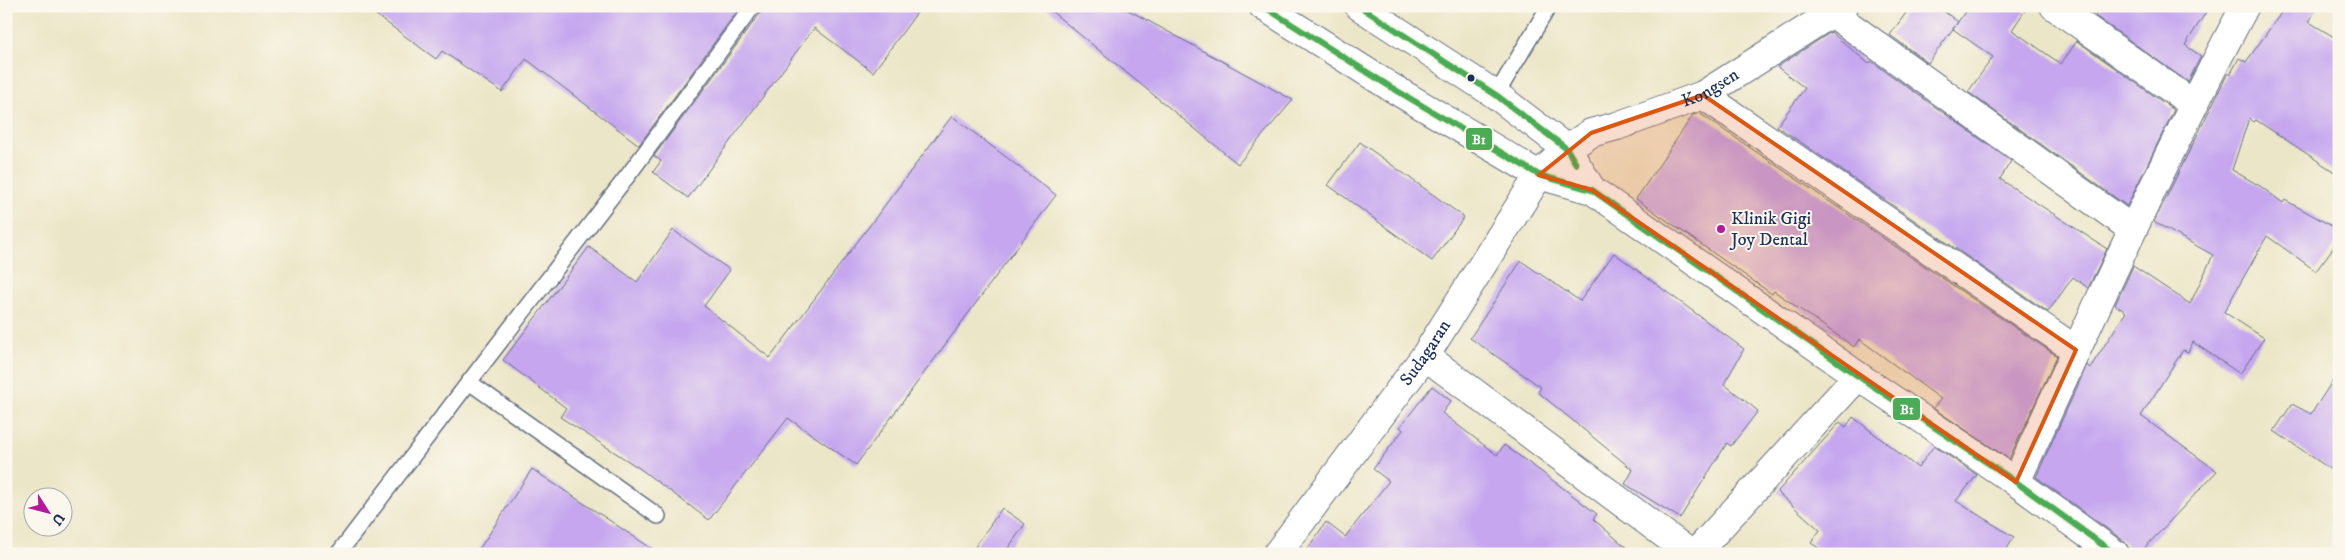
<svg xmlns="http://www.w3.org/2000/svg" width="2345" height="560" font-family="'IM FELL DW Pica',serif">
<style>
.building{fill:#c5a6ef}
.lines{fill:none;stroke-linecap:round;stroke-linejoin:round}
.lane-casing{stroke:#646f83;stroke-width:18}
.street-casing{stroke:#646f83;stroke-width:30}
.secondary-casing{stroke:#646f83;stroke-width:30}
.lane{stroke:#fff;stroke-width:15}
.street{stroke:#fff;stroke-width:28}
.secondary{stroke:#fff;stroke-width:28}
.bus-1-casing{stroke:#fbf7ec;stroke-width:10}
.bus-1{stroke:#4aac54;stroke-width:6}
.marked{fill:#de5710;fill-opacity:0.2;stroke:#de5710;stroke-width:4;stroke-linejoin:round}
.bus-dot{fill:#1b2f5e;stroke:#fbf7ec;stroke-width:2}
.poi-dot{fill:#b5179e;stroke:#fbf7ec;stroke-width:2}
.labels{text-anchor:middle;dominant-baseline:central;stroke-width:4;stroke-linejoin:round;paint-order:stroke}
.street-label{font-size:18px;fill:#1b2f5e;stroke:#fbf7ec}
.poi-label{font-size:18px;fill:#1b2f5e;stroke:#fbf7ec;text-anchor:start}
.line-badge{stroke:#fbf7ec;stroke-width:2}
.badge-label{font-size:14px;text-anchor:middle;font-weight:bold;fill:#fff}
</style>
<rect width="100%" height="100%" fill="#fbf7ec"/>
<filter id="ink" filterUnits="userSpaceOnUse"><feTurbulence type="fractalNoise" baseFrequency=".02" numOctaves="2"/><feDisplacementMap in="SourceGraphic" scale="10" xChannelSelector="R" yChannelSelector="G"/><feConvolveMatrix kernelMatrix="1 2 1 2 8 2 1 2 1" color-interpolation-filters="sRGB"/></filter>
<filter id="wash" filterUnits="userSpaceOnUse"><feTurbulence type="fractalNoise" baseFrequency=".0096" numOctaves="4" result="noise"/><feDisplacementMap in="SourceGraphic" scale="20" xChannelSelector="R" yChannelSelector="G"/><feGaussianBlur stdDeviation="1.12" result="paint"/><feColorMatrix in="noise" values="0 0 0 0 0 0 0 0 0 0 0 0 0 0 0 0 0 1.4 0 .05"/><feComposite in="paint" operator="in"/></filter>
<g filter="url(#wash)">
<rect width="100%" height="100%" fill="#ece6c8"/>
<g id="blocks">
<g class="building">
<path d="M 364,6 L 741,6 L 639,145 L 526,59 L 502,92 L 442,51 L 436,59 Z"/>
<path d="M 762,6 L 922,6 L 873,72 L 814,28 L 688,198 L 653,172 L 661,161 L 654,156 L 761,12 Z"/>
<path d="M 1045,6 L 1121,6 L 1293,100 L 1238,164 Z"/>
<path d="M 1911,6 L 1937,6 L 1958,22 L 1928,63 L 1890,35 Z"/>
<path d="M 1969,6 L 2028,6 L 2012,30 L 2061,64 L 2077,41 L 2174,110 L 2127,206 L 1968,92 L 1993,57 L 1953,29 Z"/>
<path d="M 2102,6 L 2210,6 L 2185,45 L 2201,56 L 2188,82 L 2095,16 Z"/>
<path d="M 2286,6 L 2318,6 L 2309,22 L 2339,40 L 2339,175 L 2256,120 L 2254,122 L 2249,118 L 2232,170 L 2260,186 L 2283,203 L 2285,200 L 2339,230 L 2339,240 L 2316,271 L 2267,236 L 2224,312 L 2264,338 L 2240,374 L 2193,342 L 2188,352 L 2183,350 L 2141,416 L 2217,471 L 2139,554 L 2130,550 L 2124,541 L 2036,477 L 2087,365 L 2090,368 L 2126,312 L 2115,305 L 2133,266 L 2190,304 L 2213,255 L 2154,222 L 2228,73 L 2230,75 L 2239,58 L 2246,62 Z"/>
<path d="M 1831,32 L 1869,64 L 1871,61 L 2011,161 L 2000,179 L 2107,249 L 2088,288 L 2073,277 L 2048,312 L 1777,126 L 1805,88 L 1777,67 Z"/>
<path d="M 1699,113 L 2057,356 L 2009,459 L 1933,408 L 1941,399 L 1859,339 L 1854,347 L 1774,291 L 1772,294 L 1636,199 L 1693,115 Z"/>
<path d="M 952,116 L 1056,195 L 856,465 L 788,418 L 709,520 L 639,468 L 560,417 L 566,408 L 503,360 L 589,247 L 637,282 L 673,230 L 730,270 L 704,306 L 770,358 Z"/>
<path d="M 1360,142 L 1464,217 L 1432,261 L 1328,185 Z"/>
<path d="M 1614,253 L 1744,349 L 1724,384 L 1758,411 L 1731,446 L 1727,443 L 1680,518 L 1625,484 L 1633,470 L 1538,392 L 1541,387 L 1470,338 L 1521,261 L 1580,301 Z"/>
<path d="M 2339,371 L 2339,475 L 2274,431 L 2292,404 L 2311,414 Z"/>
<path d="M 1432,386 L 1451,401 L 1442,413 L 1497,455 L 1504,445 L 1543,473 L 1597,514 L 1593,519 L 1634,554 L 1304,554 L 1326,522 L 1345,537 L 1389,481 L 1373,469 L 1403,430 L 1400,427 Z"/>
<path d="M 1853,417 L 1918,468 L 1934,446 L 1977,475 L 1956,501 L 2014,537 L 2004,554 L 1828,554 L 1811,543 L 1820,530 L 1777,492 L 1840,422 L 1846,427 Z"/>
<path d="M 532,469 L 660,554 L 476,554 Z"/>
<path d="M 1002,508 L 1025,524 L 1004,554 L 970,554 Z"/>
</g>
</g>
</g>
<g filter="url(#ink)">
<use href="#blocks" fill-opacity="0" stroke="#646f83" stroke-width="1"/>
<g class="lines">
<defs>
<g id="lane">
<path d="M 1496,95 L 1549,6"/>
<path d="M 658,516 L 469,382 L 632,170 L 753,6"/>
<path d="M 338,554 L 469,382"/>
</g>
<g id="street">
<path d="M 2054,6 L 2193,104"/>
<path d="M 1832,13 L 2132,229"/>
<path d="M 1703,95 L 2076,350"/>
<path d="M 1425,356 L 1691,554"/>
<path d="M 2016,482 C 2089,322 2162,162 2245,6"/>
<path id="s1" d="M 1277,554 L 1425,356 L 1539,175 L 1567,149 L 1591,133 L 1617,126 L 1703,95 L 1843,6"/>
<path d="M 1695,554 L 1858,376"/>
</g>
<g id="secondary">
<path d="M 1263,6 L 1389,86 L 1539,175 L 1592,190 L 1858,376 L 2016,482 L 2115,554"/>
<path d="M 1359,6 L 1496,95 L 1567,149 L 1592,190"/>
</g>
</defs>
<use href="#lane" class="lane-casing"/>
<use href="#street" class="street-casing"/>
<use href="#secondary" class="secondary-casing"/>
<use href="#lane" class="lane"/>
<use href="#street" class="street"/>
<use href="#secondary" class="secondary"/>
<defs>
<g id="bus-1">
<path d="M 1263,6 L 1389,86 L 1539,175 L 1592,190 L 1858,376 L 2016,482 L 2115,554"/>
<path d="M 1359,6 L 1496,95 L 1567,149 L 1576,164"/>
</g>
</defs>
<use href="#bus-1" class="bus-1-casing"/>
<use href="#bus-1" class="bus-1"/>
</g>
</g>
<path class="marked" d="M 1703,95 L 2076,350 L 2016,482 L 1592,190 L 1539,175 L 1591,133 Z"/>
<circle class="bus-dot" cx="1471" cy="78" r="4.5"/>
<circle class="poi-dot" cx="1721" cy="229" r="5"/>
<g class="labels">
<g class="street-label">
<text stroke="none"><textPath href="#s1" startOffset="656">Kongsen</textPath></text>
<text stroke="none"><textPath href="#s1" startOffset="250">Sudagaran</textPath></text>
</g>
<g class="poi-label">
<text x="1731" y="219">Klinik Gigi<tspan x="1731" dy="21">Joy Dental</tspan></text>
</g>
</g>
<g class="line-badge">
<rect x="1465" y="127" width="28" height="24" rx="5" fill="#4aac54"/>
<rect x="1892" y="397" width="29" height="24" rx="5" fill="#4aac54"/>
</g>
<g class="badge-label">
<text x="1479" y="144">B1</text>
<text x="1907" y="414">B1</text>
</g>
<rect width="2345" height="560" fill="none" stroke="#fbf7ec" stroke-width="25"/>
<g transform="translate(48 512) rotate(126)"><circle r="24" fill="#fbf7ec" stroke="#a1a7b3"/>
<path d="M0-4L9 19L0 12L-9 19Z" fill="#b5179e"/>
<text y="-8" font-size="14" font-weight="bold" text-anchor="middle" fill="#1b2f5e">U</text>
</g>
</svg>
